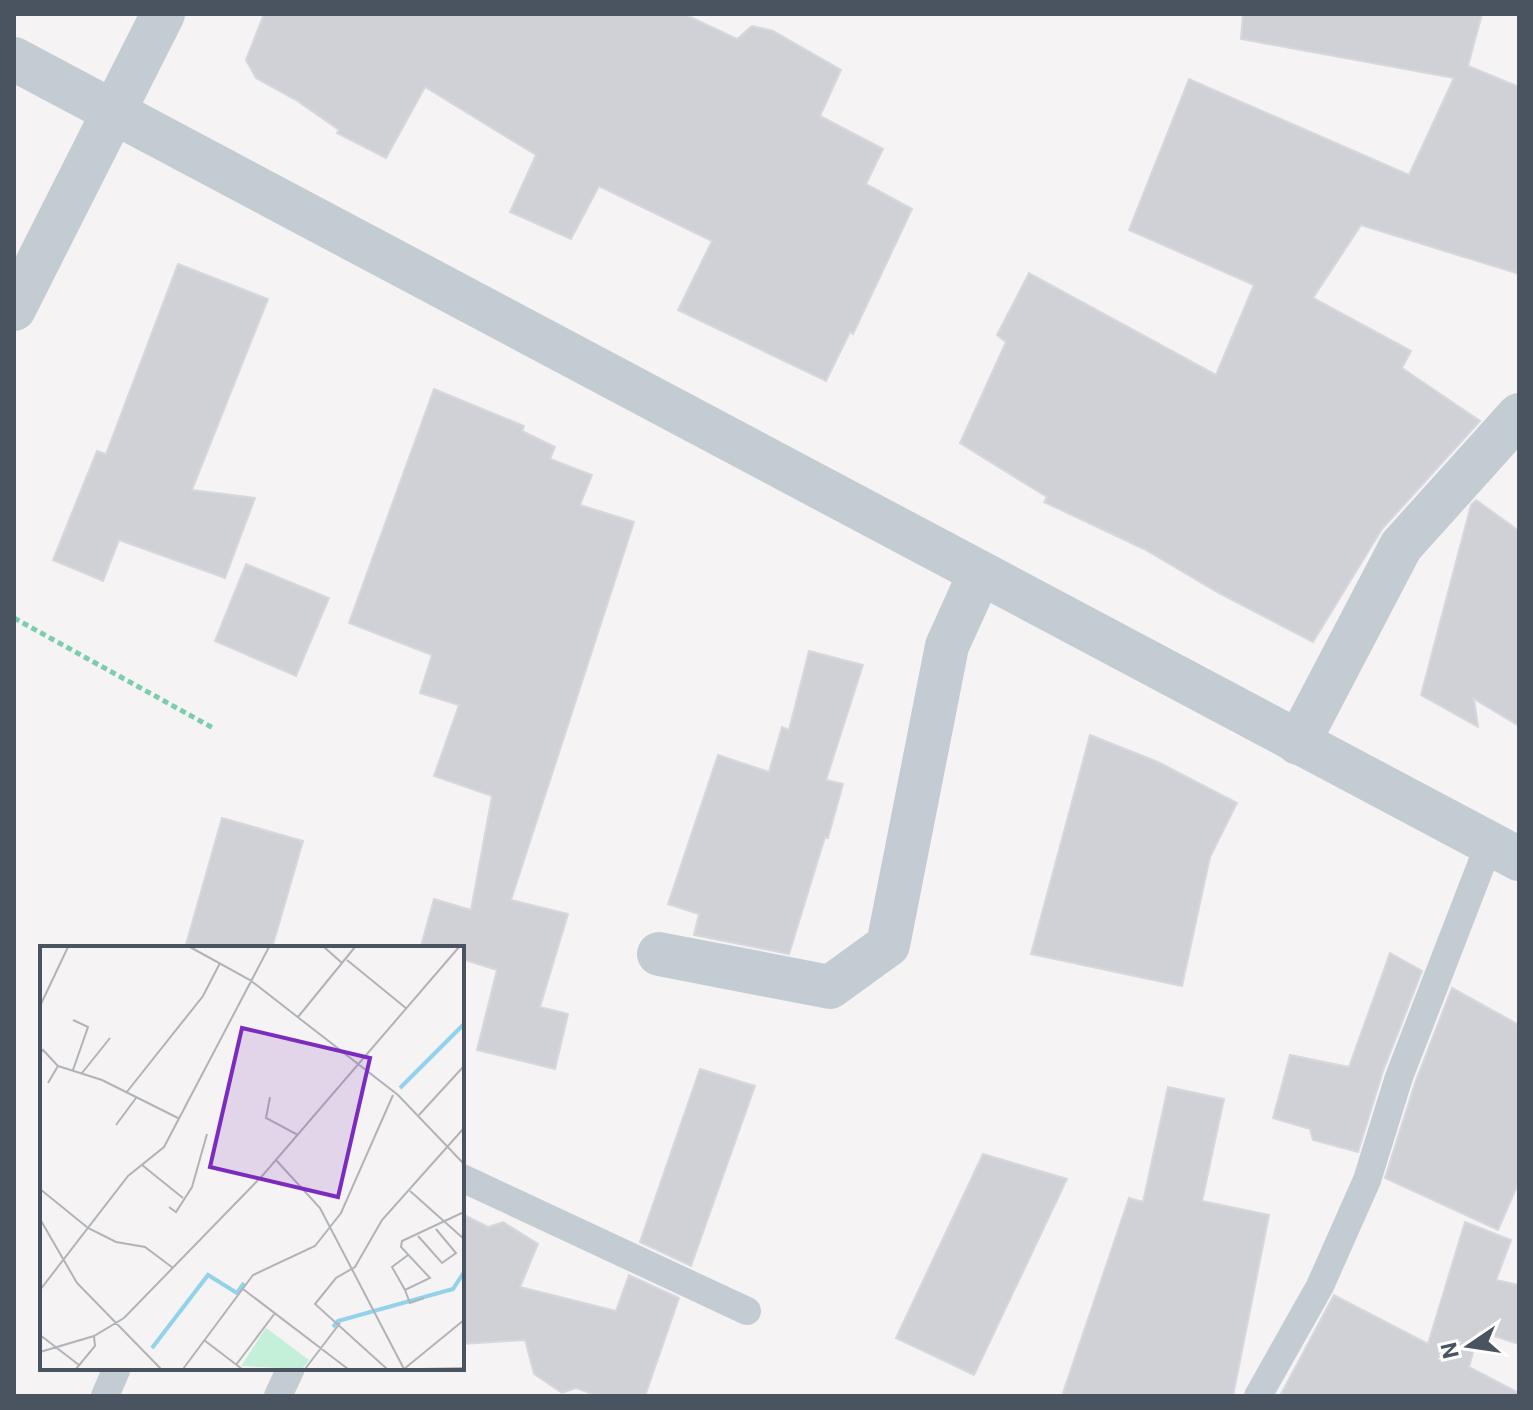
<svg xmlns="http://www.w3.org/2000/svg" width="1533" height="1410" font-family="Roboto,sans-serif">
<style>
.building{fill:#cfd1d6;stroke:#d7d8dd;stroke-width:2}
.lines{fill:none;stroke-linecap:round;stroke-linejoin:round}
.path{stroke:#7ccdac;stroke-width:5;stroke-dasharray:6 4;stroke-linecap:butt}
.service{stroke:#c4ccd3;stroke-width:28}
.minor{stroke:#c4ccd3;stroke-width:44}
.tertiary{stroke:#c4ccd3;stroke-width:44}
.inset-river{fill:none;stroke:#92d2eb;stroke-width:4}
.inset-road{fill:none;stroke:#b1b3b8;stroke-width:2}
.view{fill:#7b2cbf;fill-opacity:0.15;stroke:#7b2cbf;stroke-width:4}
.inset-edge{fill:none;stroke:#4a5460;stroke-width:4}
</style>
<rect width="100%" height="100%" fill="#f5f3f3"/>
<g class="building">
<path d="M 264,14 L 684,14 L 737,39 L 752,26 L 773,31 L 841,70 L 820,116 L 883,149 L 866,184 L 912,209 L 853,334 L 850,332 L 826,381 L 678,310 L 712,241 L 599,186 L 571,239 L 510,212 L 536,155 L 425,87 L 386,158 L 337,133 L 339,130 L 296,100 L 256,78 L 246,60 Z"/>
<path d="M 1243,14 L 1482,14 L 1468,66 L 1519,87 L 1519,274 L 1361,225 L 1313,298 L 1411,351 L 1402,368 L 1480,421 L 1382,529 L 1313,642 L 1219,593 L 1144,549 L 1044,502 L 1047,497 L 960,443 L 1006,342 L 997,335 L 1029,273 L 1216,375 L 1254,285 L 1129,230 L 1189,79 L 1409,175 L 1454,78 L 1241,39 Z"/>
<path d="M 178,264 L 268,299 L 192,490 L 255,498 L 225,578 L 119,540 L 103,581 L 53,560 L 97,451 L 106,454 Z"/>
<path d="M 434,389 L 524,426 L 522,431 L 555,447 L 550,459 L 592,475 L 580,505 L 634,522 L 511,900 L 568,914 L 540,1007 L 568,1014 L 555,1069 L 477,1050 L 497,970 L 462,959 L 462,948 L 421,946 L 434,899 L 471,910 L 492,796 L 434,776 L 459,705 L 420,693 L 432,655 L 349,623 Z"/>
<path d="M 1476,500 L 1519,531 L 1519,726 L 1474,699 L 1478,727 L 1421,695 L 1471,505 Z"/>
<path d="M 246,564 L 329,598 L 296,676 L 215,641 Z"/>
<path d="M 809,651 L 863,665 L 826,780 L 843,784 L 828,838 L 825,837 L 789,954 L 694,935 L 699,914 L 668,904 L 718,755 L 769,772 L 782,727 L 789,730 Z"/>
<path d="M 1090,735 L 1158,762 L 1237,803 L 1210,857 L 1182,986 L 1031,954 Z"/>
<path d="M 222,818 L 303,841 L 272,948 L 185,948 Z"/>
<path d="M 1390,953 L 1422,971 L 1383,1071 L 1358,1152 L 1313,1140 L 1310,1129 L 1273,1118 L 1290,1055 L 1349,1067 Z"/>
<path d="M 1452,988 L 1519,1025 L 1519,1182 L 1498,1230 L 1385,1178 L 1415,1083 Z"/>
<path d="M 700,1069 L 755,1086 L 691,1266 L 640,1242 Z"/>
<path d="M 1168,1087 L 1224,1099 L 1202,1201 L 1269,1215 L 1233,1396 L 1062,1396 L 1129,1198 L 1143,1202 Z"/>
<path d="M 983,1154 L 1067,1179 L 974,1375 L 896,1338 Z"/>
<path d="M 462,1214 L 488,1227 L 503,1222 L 538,1244 L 520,1287 L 616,1311 L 629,1275 L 679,1298 L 645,1396 L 598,1396 L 576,1388 L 562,1393 L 534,1374 L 525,1340 L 462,1344 Z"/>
<path d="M 1465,1222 L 1511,1240 L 1496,1280 L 1519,1285 L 1519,1344 L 1479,1331 L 1469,1367 L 1519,1393 L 1519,1396 L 1280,1396 L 1334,1295 L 1428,1344 Z"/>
</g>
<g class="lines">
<path class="path" d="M 14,618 L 213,728"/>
<g class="service">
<path d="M 462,1178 L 747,1311"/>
<path d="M 105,1396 L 117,1368"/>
<path d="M 278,1396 L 291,1368"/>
<path d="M 1258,1396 L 1320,1286 L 1367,1180 L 1399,1077 L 1490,842"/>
</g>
<g class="minor">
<path d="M 1298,743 L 1401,546 L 1519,415"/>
<path d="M 659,954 L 830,987 L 888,945 L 947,646 L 980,573"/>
</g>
<g class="tertiary">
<path d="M 14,59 L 1519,859"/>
<path d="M 14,309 L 163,14"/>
</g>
</g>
<g transform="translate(40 946)">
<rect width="424" height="424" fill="#f5f3f3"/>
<path d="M 226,382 L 269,414 L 262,423 L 201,420 Z" fill="#c4efd8"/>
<path class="inset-river" d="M 360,142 L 424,78M 293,381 L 298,375 L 413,343 L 424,326M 112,402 L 168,329 L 197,347 L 204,337"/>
<path class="inset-road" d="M 150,1 L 210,34 L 358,149 L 424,218M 284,1 L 302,17M 307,14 L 367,63M 0,60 L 28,1M 258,71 L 315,1M 33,74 L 48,81 L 33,124M 0,107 L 3,104 L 18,120M 42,127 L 70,92M 8,137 L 18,120 L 62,134 L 138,172M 86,147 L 163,50 L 180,17M 230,151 L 226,172 L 258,189M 379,169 L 424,120M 76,179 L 96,152M 236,214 L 280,262 L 364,423M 102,219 L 143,252M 0,243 L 48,282 L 76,296 L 105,301 L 133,322M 370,245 L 424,293M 129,261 L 136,266 L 152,241 L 167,188M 0,273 L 37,337 L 121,423M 378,290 L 402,317 L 416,307 L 396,283M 368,309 L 352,321 L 365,344 L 390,332 L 361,301 L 362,295 L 424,266M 203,343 L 308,423M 0,344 L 88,230 L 124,201 L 229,1M 365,344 L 370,357 L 384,352M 0,389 L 39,419M 164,394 L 202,423M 0,406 L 54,390 L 84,372 L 223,229 L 419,1M 196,419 L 235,367M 36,423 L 55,400 L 54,390M 143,423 L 213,329 L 275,300 L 301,267 L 353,149M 265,423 L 300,377M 347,423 L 275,358 L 296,332 L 315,321 L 342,274 L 424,182M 364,423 L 424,374M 381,423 L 424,422"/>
<path class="view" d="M 202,82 L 330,112 L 298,251 L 170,221 Z"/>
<rect width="424" height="424" class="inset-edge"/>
</g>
<rect width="1533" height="1410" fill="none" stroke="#4a5460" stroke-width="32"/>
<g transform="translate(1469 1346) rotate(257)" stroke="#ffffff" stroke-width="6" paint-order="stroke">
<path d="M0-6L14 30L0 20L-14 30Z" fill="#4a5460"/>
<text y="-12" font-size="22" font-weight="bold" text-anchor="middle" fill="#4a5460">N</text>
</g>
</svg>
